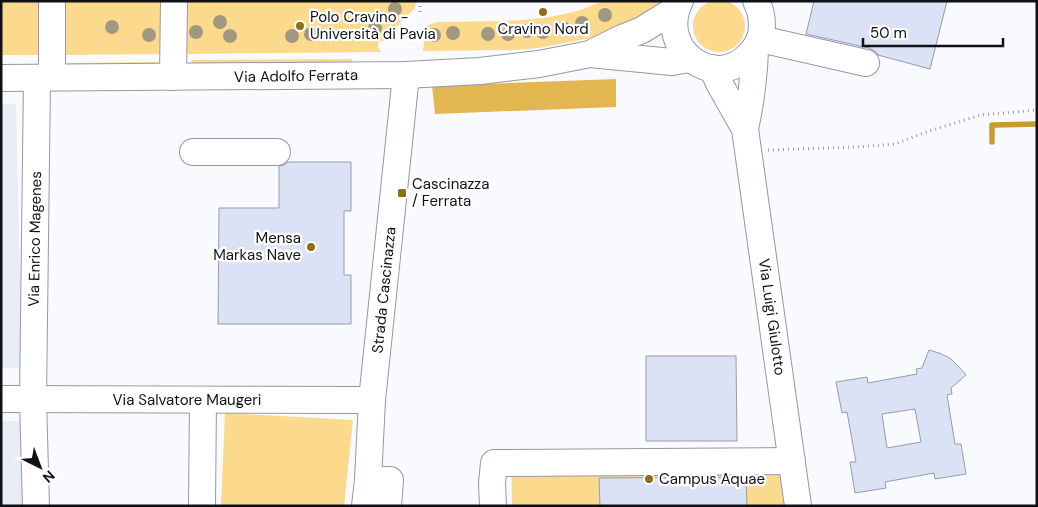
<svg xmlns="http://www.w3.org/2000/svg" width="1038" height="507" font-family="'DM Sans',sans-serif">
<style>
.built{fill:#e8ecf5}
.green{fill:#fcda8d}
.forest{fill:#e2b751}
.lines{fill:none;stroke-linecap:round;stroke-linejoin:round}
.stream{stroke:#c79d33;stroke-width:5.5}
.building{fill:#dce2f5;stroke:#969cad;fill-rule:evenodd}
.minor-casing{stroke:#9398a9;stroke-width:28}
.path{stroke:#999b9f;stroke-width:3;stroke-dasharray:1 4;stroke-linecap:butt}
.minor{stroke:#fff;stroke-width:26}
.tree{fill:#a19882}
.poi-dot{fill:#906e13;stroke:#fff;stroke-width:2}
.labels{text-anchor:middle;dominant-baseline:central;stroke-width:4.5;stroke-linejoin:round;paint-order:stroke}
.poi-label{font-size:15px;fill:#0f1117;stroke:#fff;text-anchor:start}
.street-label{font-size:15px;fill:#0f1117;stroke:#fff}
</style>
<rect width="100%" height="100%" fill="#f9fafe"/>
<g class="built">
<path d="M 1,104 L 16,104 L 22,368 L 1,368 Z"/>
<path d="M 1,421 L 24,421 L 25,506 L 1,506 Z"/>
</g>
<g class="green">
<circle cx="719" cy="26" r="26"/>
<rect x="1" y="1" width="47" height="54"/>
<path d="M 60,1 L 167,1 L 166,54 L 64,55 Z"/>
<path d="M 181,1 L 416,1 L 415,8 L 398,25 L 390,41 L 379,41 L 378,47 L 381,52 L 183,54 Z"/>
<path d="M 601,1 L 667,1 L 664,6 L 601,36 L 539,48 L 515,50 L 423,51 L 426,26 L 437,22 C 484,21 534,24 580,10 C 587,8 594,4 601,1 Z"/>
<path d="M 352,59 L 351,64 L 190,64 L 192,60 Z"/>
<path d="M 161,62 L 161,66 L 68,67 L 68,63 Z"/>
<path d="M 225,413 L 353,420 L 344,506 L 221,506 Z"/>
<path d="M 782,448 L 790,506 L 512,506 L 511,452 Z"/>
</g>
<path class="forest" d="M 616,79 L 616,107 L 435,114 L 432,86 Z"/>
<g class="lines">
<path class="stream" d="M 992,142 L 992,125 L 1037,124"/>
</g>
<g class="building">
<path d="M 814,1 L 947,1 L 930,69 L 878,55 L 876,52 L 869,48 L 806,34 Z"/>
<path d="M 288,162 L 351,162 L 351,211 L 344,211 L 344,275 L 351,275 L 351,324 L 218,324 L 219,208 L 279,208 L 279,166 L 284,165 Z"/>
<path d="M 929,350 L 939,353 L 950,358 L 958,366 L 966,375 L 951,388 L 952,394 L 947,395 L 955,444 L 961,444 L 966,474 L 935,479 L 934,473 L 885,482 L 886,488 L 855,493 L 850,462 L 856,462 L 847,412 L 842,413 L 836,382 L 867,377 L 868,383 L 917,374 L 916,369 L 922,368 ZM 915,409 L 921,442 L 887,448 L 882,414 Z"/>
<path d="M 646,356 L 736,356 L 737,441 L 646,441 Z"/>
<path d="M 746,477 L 747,506 L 600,506 L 599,478 Z"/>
</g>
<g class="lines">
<defs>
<g id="minor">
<path d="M 52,1 L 52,77"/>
<path d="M 680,1 C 656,49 714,92 749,55 C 755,49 759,43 761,35 C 763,23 762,12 756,1"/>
<path d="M 760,39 L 866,63"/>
<path d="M 590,54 L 622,38 L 642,30 L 676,9"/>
<path d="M 712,68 L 719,83 L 745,129 L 798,506"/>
<path d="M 173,77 L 174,1"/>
<path d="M 1,78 L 406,75 L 480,71 L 539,64 L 590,54 L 672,62 L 690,59"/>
<path d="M 745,129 C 751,102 754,77 755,50"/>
<path d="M 193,152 L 277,152"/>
<path d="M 1,399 L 372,400"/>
<path d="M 368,480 L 390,480 L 388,506"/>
<path d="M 36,506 L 33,400 L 37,78"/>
<path d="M 202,506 L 203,400"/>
<path d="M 365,506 L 368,480 L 372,400 L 406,75"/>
<path d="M 493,506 L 492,483 L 494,463 L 792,461"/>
</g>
</defs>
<use href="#minor" class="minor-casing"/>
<g class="path">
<path d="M 420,12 L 420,1"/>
<path d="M 768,150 L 856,147 L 895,144 L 929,131 L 981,115 L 1037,110"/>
</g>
<use href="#minor" class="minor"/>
</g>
<g class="tree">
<circle cx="395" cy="9" r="7"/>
<circle cx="605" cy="15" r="7"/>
<circle cx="220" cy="22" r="7"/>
<circle cx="582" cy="23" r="7"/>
<circle cx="112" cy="27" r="7"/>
<circle cx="375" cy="28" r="7"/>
<circle cx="563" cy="28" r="7"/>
<circle cx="527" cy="31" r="7"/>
<circle cx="196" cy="32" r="7"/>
<circle cx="543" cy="32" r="7"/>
<circle cx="453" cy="33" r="7"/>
<circle cx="311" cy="34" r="7"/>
<circle cx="488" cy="34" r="7"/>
<circle cx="508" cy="34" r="7"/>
<circle cx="149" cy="35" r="7"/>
<circle cx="434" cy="35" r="7"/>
<circle cx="230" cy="36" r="7"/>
<circle cx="292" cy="36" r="7"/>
</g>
<g class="poi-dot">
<circle cx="543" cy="12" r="5"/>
<circle cx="300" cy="26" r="5"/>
<rect x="397" y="188" width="10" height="10" rx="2.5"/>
<circle cx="311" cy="247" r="5"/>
<circle cx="649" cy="479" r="5"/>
</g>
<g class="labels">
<g class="poi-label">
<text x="310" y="17">Polo Cravino -<tspan x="310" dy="17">Università di Pavia</tspan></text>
<text x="543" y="29" text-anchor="middle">Cravino Nord</text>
<text x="412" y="184">Cascinazza<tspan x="412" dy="17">/ Ferrata</tspan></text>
<text x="301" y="238" text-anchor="end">Mensa<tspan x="301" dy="17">Markas Nave</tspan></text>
<text x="659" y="479">Campus Aquae</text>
</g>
<g class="street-label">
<text transform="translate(296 76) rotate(-1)">Via Adolfo Ferrata</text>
<text transform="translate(35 239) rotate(-89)">Via Enrico Magenes</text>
<text transform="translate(384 290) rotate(-84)">Strada Cascinazza</text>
<text transform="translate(772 317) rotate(82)">Via Luigi Giulotto</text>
<text x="187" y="400">Via Salvatore Maugeri</text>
</g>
</g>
<rect width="1038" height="507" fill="none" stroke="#0f1117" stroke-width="5"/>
<g transform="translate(40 467) rotate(138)" stroke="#ffffff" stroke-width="4" paint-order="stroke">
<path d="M0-4L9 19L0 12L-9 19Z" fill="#0f1117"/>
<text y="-8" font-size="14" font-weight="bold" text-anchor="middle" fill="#0f1117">N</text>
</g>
<path d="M863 38v8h140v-8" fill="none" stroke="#0f1117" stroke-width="2.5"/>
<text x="870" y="38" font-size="15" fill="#0f1117" stroke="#ffffff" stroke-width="4" paint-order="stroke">50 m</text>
</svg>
